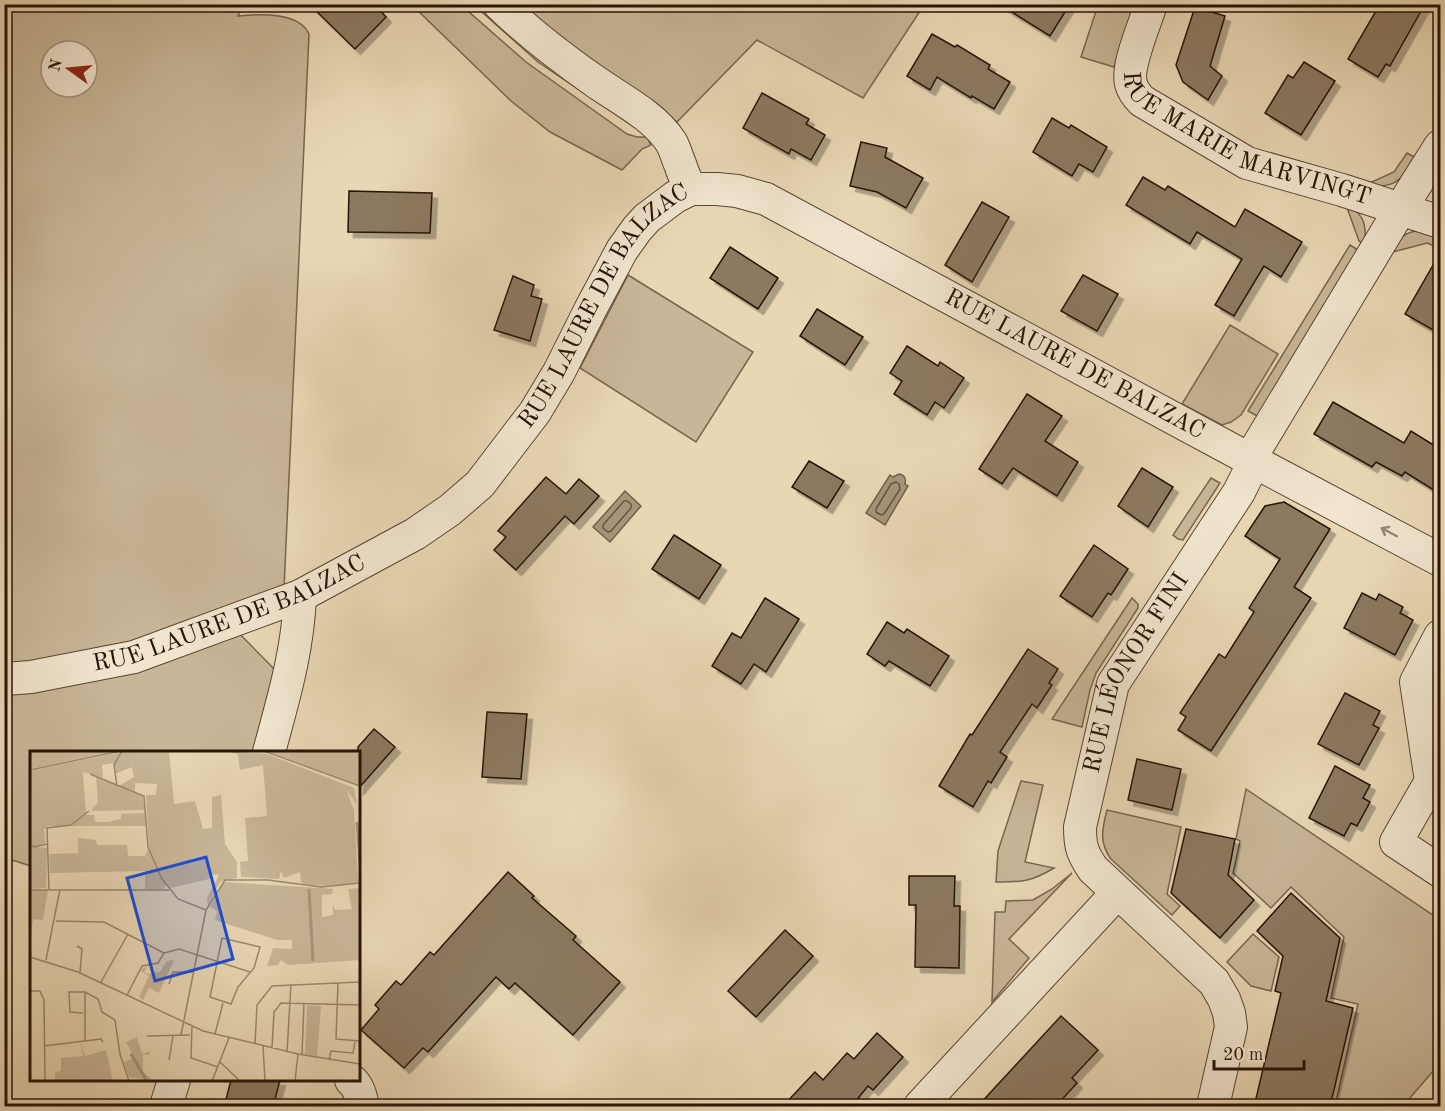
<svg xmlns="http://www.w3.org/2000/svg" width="1445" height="1111" font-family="'Old Standard TT',serif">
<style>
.green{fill:#c8b697;stroke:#78654f;stroke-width:1.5;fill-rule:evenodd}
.water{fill:#a79579;stroke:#74614b;stroke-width:1.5}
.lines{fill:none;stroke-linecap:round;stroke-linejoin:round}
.shore{stroke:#675440;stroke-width:1.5}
.building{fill:#8c7961;stroke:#271407;stroke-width:1.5;filter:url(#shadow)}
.street-casing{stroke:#584532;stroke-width:34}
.street{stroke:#f1e5ce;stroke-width:32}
.oneway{stroke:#968774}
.labels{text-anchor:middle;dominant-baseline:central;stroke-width:4.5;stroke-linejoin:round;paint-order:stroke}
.street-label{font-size:24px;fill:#271407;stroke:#f1e5ce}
.inset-river{fill:none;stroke:#a79579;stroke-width:3}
.inset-road{fill:none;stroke:#9b896f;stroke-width:1.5}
.view{fill:#1d4ed8;fill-opacity:0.15;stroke:#1d4ed8;stroke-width:3}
.inset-edge{fill:none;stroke:#271407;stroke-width:3}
</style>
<defs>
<filter id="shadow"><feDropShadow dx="5.5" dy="5.5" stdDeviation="0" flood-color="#0004"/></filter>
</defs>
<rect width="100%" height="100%" fill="#e9d7b4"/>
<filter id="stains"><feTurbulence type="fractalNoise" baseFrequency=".00333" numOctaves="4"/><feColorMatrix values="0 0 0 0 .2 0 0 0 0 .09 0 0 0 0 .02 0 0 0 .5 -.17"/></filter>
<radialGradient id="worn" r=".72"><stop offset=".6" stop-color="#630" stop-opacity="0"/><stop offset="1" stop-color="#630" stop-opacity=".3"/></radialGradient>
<g class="green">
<path d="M 5,5 L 243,5 L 238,16 C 258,14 299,11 309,34 L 284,589 L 163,638 L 5,671 ZM 51,51 L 87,51 L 87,87 L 51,87 Z"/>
<path d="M 412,5 L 461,5 L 526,62 L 627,134 L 637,137 L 647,137 L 651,145 L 642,149 L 622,170 L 550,132 L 511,101 Z"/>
<path d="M 474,5 L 482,5 L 530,47 L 643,127 L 634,127 L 538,62 Z"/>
<path d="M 519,5 L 924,5 L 863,98 L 757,40 L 677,122 L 580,56 Z"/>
<path d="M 1098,5 L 1135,5 L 1114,67 L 1081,57 Z"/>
<path d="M 1407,153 L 1418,159 C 1399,181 1396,189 1365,185 L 1394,172 Z"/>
<path d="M 1345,202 C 1362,214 1368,222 1364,244 L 1359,241 Z"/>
<path d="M 1422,230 L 1440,235 L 1434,246 L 1427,243 L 1389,253 C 1399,238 1403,232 1422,230 Z"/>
<path d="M 1350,245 L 1361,252 L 1259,417 L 1248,411 Z"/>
<path d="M 628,275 L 753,352 L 696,442 L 580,368 Z"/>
<path d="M 1230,325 L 1278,354 L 1241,415 L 1231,422 L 1222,425 L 1182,404 Z"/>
<path d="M 1211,478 L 1220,483 L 1183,540 L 1178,539 L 1173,535 Z"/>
<path d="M 1132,598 L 1138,604 L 1138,608 L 1096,673 L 1090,690 L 1082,727 L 1052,719 Z"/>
<path d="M 234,628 L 277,672 L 255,752 L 32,752 L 31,866 L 5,858 L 4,692 Z"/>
<path d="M 1021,781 L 1043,785 L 1025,862 L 1054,868 C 1031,882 1022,882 996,882 L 998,851 Z"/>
<path d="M 1246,789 L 1440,920 L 1440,1063 L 1403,1106 L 1335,1106 L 1358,1004 L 1331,998 L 1344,937 L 1291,887 L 1271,908 L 1233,873 L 1240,841 L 1236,839 Z"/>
<path d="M 1107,810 L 1181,827 L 1167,894 L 1180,906 L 1172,915 L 1111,859 C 1099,843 1102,829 1107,810 Z"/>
<path d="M 1072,873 L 1009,939 L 1029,958 L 992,1002 L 995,912 L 1005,912 L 1006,901 L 1033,900 L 1052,889 Z"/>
<path d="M 1253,934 L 1279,957 L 1271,991 L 1251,986 L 1227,962 Z"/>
</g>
<g class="water">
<path d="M 899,474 C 905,475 906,479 905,484 L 908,486 L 885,525 L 866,513 L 890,475 L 893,477 Z"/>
<path d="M 625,491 L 641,506 L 610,542 L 593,527 Z"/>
</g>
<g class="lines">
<g class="shore">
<path d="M 896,482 L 899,484 L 900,489 L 884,514 L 881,515 L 876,512 L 876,509 L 891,484 Z"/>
<path d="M 624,501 L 627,501 L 631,504 L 631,508 L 611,531 L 608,532 L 603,528 L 603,525 Z"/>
</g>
</g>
<g class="building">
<path d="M 309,4 L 374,4 L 386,17 L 355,49 Z"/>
<path d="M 999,4 L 1070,4 L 1050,36 Z"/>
<path d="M 1380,4 L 1425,4 L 1390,66 L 1386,64 L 1378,77 L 1348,59 Z"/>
<path d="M 1195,7 L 1225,16 L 1210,66 L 1222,76 L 1208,100 L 1183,82 L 1176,65 Z"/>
<path d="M 932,34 L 955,47 L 957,45 L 990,65 L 988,69 L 1010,82 L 994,109 L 972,96 L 971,98 L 937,77 L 930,90 L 907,76 Z"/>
<path d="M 1304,62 L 1335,81 L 1301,135 L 1265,113 L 1288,75 L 1293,78 Z"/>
<path d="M 762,93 L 809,119 L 806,124 L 825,135 L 811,160 L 791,149 L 789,154 L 743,128 Z"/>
<path d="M 1052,118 L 1069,128 L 1071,125 L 1107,147 L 1093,172 L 1079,164 L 1072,176 L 1033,152 Z"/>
<path d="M 861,142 L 887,148 L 885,157 L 923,178 L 906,208 L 877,192 L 850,186 Z"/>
<path d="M 1143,177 L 1165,190 L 1168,186 L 1235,227 L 1245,209 L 1302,242 L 1281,277 L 1264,266 L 1234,316 L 1215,305 L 1242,259 L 1197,232 L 1190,244 L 1126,205 Z"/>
<path d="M 349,191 L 432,193 L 430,233 L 348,232 Z"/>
<path d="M 982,202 L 1009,217 L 972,282 L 945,265 Z"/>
<path d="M 730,247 L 778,278 L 758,309 L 710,278 Z"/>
<path d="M 1440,253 L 1440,334 L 1405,314 Z"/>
<path d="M 1083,275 L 1118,294 L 1097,331 L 1061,311 Z"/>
<path d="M 513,276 L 534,285 L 531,296 L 542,299 L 530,341 L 494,330 Z"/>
<path d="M 817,309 L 863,337 L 845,365 L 800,336 Z"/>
<path d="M 907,346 L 938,366 L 940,362 L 964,378 L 944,408 L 935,402 L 927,415 L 894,394 L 902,381 L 890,373 Z"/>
<path d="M 1027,394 L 1062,416 L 1045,441 L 1078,462 L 1057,496 L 1013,468 L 1002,484 L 979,469 Z"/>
<path d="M 1333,402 L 1404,443 L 1411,431 L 1440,449 L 1440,494 L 1405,472 L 1402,476 L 1376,462 L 1372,467 L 1314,434 Z"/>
<path d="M 809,461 L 844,481 L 827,508 L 792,487 Z"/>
<path d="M 1142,468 L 1173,487 L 1148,527 L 1118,506 Z"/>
<path d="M 546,477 L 566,494 L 579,479 L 599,496 L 574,524 L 565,516 L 516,570 L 494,550 L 506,537 L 498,531 Z"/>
<path d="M 1284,502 L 1330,529 L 1294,587 L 1311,598 L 1211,751 L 1178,730 L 1186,717 L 1180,713 L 1219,654 L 1225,658 L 1254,612 L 1249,608 L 1280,559 L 1245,536 L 1265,506 Z"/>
<path d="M 674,535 L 721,565 L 699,599 L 652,569 Z"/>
<path d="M 1094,545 L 1128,569 L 1111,595 L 1108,593 L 1092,617 L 1060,596 Z"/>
<path d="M 1362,593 L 1376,600 L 1379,594 L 1403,607 L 1400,613 L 1413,620 L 1395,655 L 1344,628 Z"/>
<path d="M 765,598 L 799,619 L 766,672 L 754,664 L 741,684 L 712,666 L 732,633 L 741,638 Z"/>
<path d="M 887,622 L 904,633 L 907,629 L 949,656 L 930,686 L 889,661 L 885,666 L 867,654 Z"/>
<path d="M 1028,649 L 1058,669 L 1049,683 L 1052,685 L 1037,708 L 1032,704 L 1000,752 L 1007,757 L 991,783 L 988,781 L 973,807 L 939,786 L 970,734 L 972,735 Z"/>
<path d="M 1345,693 L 1380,711 L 1373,725 L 1379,728 L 1359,765 L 1318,744 Z"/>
<path d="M 487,712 L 527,714 L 521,779 L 482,777 Z"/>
<path d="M 374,729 L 395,747 L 358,789 L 358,747 Z"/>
<path d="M 1137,759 L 1181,769 L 1172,810 L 1128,800 Z"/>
<path d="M 1335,766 L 1370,785 L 1363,798 L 1370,802 L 1357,826 L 1351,823 L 1344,836 L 1309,818 Z"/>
<path d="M 1186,829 L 1235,839 L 1228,875 L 1254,900 L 1220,938 L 1171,893 Z"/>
<path d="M 508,872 L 534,896 L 532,898 L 576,936 L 573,940 L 620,982 L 573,1035 L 515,983 L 509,989 L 496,977 L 428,1052 L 423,1048 L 404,1068 L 361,1030 L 379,1009 L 375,1005 L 396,981 L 401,985 L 430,952 L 434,955 Z"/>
<path d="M 909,876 L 955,876 L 954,906 L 960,906 L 959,968 L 915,967 L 916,905 L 909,905 Z"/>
<path d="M 1291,893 L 1340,938 L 1326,1001 L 1353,1008 L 1330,1107 L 1254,1107 L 1281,993 L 1275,991 L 1283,956 L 1257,931 Z"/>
<path d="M 785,930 L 813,956 L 756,1017 L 728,991 Z"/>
<path d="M 1061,1016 L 1098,1050 L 1072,1078 L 1077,1083 L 1055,1107 L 977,1107 Z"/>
<path d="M 877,1033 L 903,1057 L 873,1090 L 868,1086 L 851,1107 L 782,1107 L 815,1072 L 823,1080 L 847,1053 L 854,1059 Z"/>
<path d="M 231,1080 L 280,1080 L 273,1107 L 224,1107 Z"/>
</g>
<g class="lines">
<defs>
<g id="street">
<path d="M 499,4 C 529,33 563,59 596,82 C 622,100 654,116 671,142 C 675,149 677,157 680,164 C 683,173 686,181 691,189"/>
<path id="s1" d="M 1151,4 C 1145,24 1126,66 1131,84 C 1133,91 1137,96 1142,101 L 1247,163 L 1342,190 L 1440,222"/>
<path d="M 1440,636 L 1416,682 L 1431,781 L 1396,842 L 1440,871"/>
<path id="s2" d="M 4,679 L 31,677 L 134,657 L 300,596 L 415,534 L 450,510 L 480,484 L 535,412 L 559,372 L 590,310 L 622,250 L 637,229 L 647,218 L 675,197 L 691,189 L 717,189 L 737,191 L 766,199 L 1251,460 L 1440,560"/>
<path d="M 269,752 C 283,700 298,651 300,596"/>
<path d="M 351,1080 C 358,1086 362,1097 362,1106"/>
<path d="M 166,1106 L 174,1080"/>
<path d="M 920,1106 L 1117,893"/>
<path id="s3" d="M 1213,1106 L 1231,1027 L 1229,1013 L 1224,999 L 1214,982 L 1093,869 C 1082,853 1080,846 1080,827 L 1113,684 L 1239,492 L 1248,474 L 1251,460 L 1257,447 L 1401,208 L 1440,146"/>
</g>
</defs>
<use href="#street" class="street-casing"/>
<use href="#street" class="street"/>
</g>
<defs><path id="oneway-shaft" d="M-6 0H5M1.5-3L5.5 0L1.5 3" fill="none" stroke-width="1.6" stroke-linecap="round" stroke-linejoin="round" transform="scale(1.5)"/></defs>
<use class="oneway" href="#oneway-shaft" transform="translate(1389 532) rotate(-152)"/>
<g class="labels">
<g class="street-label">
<text stroke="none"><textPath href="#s1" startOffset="212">RUE MARIE MARVINGT</textPath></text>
<text stroke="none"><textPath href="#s2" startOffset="740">RUE LAURE DE BALZAC</textPath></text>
<text stroke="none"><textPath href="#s2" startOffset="1316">RUE LAURE DE BALZAC</textPath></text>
<text stroke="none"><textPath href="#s2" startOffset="236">RUE LAURE DE BALZAC</textPath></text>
<text stroke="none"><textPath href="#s3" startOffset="506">RUE LÉONOR FINI</textPath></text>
</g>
</g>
<g transform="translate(30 751)">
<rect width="330" height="330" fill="#e9d7b4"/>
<path d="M 0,0 L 85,0 L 0,18 ZM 96,0 L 139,0 L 144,53 L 165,50 L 173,78 L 182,77 L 182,46 L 191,44 L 195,93 L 207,111 L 207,127 L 190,131 L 178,155 L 177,147 L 189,124 L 180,123 L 179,128 L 140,137 L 134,130 L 119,98 L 116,44 L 126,44 L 127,33 L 105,32 L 105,40 L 89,35 L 104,26 L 102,16 L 85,23 L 83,12 L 72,14 L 73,27 L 51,20 L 57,23 L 53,22 L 56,64 L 64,64 L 65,71 L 78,71 L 91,68 L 91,63 L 115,62 L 116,75 L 18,75 L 14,78 L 15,92 L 4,96 L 0,92 L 0,20 ZM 196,0 L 237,3 L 324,37 L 327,54 L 316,38 L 324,59 L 328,131 L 310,135 L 279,134 L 271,132 L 270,121 L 254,127 L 251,120 L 249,128 L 211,126 L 210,111 L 218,110 L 215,67 L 237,65 L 233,14 L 210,19 L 208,3 ZM 237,0 L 330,0 L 330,34 ZM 66,26 L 113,45 L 115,59 L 61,60 L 68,51 ZM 48,87 L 66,89 L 67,94 L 97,94 L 98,105 L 115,105 L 118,98 L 136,134 L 134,138 L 115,138 L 115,120 L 20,122 L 19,103 L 48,102 ZM 0,95 L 17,97 L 16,137 L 0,138 ZM 194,131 L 303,138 L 302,143 L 292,144 L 292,166 L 303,164 L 303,153 L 305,159 L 322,158 L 318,138 L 329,137 L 330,209 L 258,214 L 251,209 L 248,214 L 237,215 L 243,197 L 262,198 L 262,189 L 247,189 L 185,169 L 187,160 L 180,156 ZM 1,139 L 18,139 L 13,169 L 3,168 L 0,194 ZM 144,209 L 129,242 L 119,237 L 113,249 L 109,246 L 119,225 L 111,220 L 113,217 L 117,216 L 114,221 L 118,223 L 130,221 L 137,210 ZM 277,254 L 291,255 L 287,305 L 275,303 ZM 107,286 L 112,303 L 120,300 L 119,304 L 113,303 L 113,321 L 124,330 L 99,326 L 94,311 L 104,307 L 96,291 ZM 51,292 L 55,305 L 76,299 L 83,330 L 25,330 L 25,321 L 31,320 L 31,307 L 53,305 Z" fill="#c8b697"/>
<path class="inset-river" d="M 327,71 L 330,112M 279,138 L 283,210M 101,303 L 117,330"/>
<path class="inset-road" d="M 234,0 L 330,35M 0,19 L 90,0M 60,23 L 114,45 L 118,96 L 132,128 L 148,148 L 176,159M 87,35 L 84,14 L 92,0M 0,93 L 4,96 L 17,93M 19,138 L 17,77 L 41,74 L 59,60M 0,139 L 139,139M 176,159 L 195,129 L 238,129 L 291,136 L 330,132M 26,170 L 74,171 L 134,202M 192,187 L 230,196 L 224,217 L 208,236 L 201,253 L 180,246 ZM 47,195 L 52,198 L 50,222M 134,202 L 149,198 L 220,221M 0,206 L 48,221 L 173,280 L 268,303 L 330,313M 16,209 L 30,138M 71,231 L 98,183M 308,232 L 306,288 L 330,290M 139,233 L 143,221 L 163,221M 0,240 L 10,240 L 14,249 L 15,330M 97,244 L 112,215 L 128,212 L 134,202M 53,262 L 40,261 L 39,241 L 55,241M 162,274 L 161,307 L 188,316M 185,283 L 193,252M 151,284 L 176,159M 117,285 L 160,284M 55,290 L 55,241 L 68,248 L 72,261 L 85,269 L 90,303 L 99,330M 225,293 L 227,254 L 242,235 L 330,231M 14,295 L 71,288 L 73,291M 233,295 L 235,330M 242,297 L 244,261 L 251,252 L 330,254M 257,301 L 261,233M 272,304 L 274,252M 139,309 L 143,285M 299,309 L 301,300 L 323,302 L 325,290M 190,311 L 210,330M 182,330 L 199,287M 265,330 L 268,303"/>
<path class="view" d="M 176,106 L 203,208 L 125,230 L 97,127 Z"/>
<rect width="330" height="330" class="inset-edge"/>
</g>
<rect width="1445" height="1111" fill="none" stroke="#e9d7b4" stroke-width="24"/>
<rect x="6" y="6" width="1433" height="1099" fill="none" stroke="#271407" stroke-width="3"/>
<rect x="12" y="12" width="1421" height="1087" fill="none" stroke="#271407" stroke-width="1.5"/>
<g transform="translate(69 69) rotate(285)"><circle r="28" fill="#f1e5ce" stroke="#a0917e" stroke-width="1.5"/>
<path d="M0-4.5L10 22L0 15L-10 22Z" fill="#8f2418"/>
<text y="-9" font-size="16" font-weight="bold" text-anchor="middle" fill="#271407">N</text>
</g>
<path d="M1214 1060v9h90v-9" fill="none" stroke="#271407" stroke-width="3"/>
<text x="1223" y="1060" font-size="18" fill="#271407" stroke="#f1e5ce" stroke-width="4.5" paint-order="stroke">20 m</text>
<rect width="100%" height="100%" filter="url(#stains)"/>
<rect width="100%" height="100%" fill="url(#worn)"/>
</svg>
